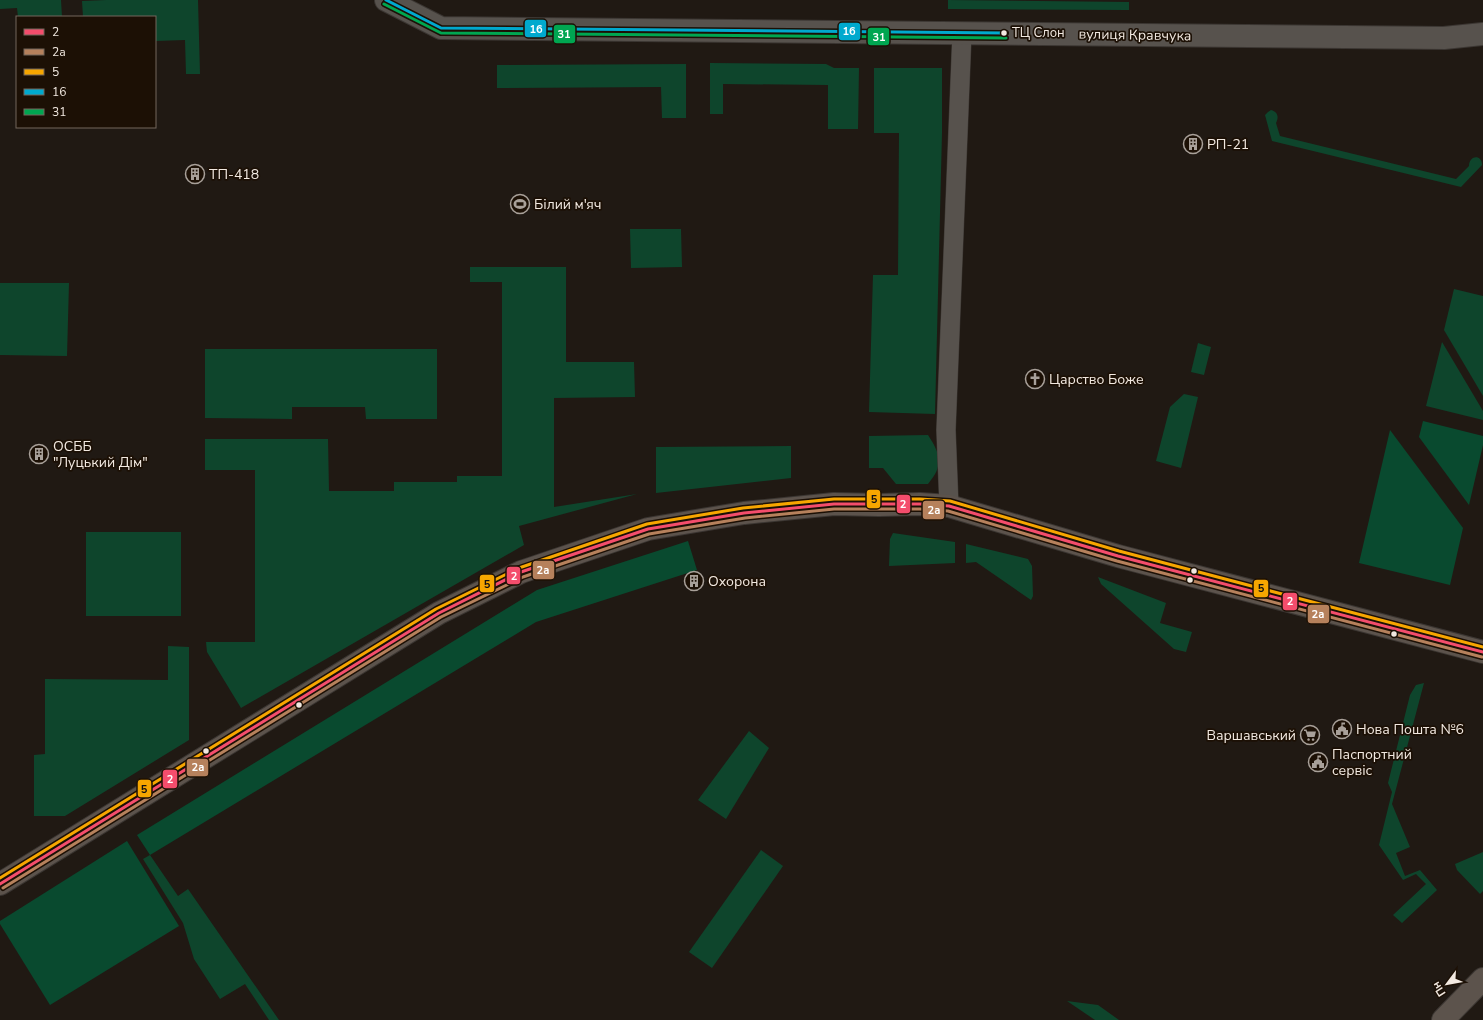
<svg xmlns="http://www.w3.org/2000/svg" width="1483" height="1020" font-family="'Nunito Sans',sans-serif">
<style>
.green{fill:#0e452c}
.forest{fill:#094a2f}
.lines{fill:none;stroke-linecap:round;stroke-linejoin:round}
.minor-casing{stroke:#3b3632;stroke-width:20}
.tertiary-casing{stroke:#3b3632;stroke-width:24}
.secondary-casing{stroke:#3b3632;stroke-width:24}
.minor{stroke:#57524d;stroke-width:19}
.tertiary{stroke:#57524d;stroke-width:22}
.secondary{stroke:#5c534c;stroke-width:22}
.bus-1-casing{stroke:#1c1005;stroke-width:6}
.bus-2-casing{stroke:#1c1005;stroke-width:6}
.bus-3-casing{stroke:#1c1005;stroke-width:6}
.bus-4-casing{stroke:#1c1005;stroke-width:6}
.bus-5-casing{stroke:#1c1005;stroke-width:6}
.bus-1{stroke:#f44d6c;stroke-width:3}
.bus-2{stroke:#b6815c;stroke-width:3}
.bus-3{stroke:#f7a600;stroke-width:3}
.bus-4{stroke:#00a9ce;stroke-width:3}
.bus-5{stroke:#00a651;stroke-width:3}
.bus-dot{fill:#f2e9e1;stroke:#1c1005;stroke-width:1.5}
.labels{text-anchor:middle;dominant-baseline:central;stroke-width:3.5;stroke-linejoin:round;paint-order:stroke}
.bus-label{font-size:13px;fill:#f2e9e1;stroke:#1c1005;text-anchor:start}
.street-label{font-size:14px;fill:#f2e9e1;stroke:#1c1005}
.poi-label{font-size:14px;fill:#f2e9e1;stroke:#1c1005;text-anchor:start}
.line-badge{stroke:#1c1005;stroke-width:1.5}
.badge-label{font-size:11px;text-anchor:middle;font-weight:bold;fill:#fff}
.pale-badge-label{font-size:11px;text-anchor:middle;font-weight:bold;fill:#111}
</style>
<rect width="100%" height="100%" fill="#201913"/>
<g class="green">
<path d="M 0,0 L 61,0 L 62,17 L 18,17 L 17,8 L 0,9 Z"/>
<path d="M 106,0 L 198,0 L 200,74 L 186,74 L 185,40 L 155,41 L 155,17 L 83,17 L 82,1 Z"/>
<path d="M 948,0 L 1129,2 L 1129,10 L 948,9 Z"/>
<path d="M 710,63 L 826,64 L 834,68 L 859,68 L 858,129 L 828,129 L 828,85 L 723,84 L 723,114 L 710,114 Z"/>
<path d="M 686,64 L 686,118 L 662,118 L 661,87 L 497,88 L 497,65 Z"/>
<path d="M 874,68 L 942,68 L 942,133 L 935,414 L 869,412 L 873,275 L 898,275 L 899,133 L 874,133 Z"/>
<path d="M 1271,110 C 1278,112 1279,117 1276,123 L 1280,136 L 1456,179 L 1469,166 C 1469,155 1482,154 1482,165 L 1461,187 L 1272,141 L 1265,115 L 1268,112 Z"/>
<path d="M 630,229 L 681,229 L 682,267 L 631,268 Z"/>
<path d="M 470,267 L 566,267 L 566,362 L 634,362 L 635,397 L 554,398 L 554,507 L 637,494 L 519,526 L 524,545 L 241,708 L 207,652 L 206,642 L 255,642 L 255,470 L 205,470 L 205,439 L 328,439 L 329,491 L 394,491 L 394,482 L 457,482 L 457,476 L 502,476 L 502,282 L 470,282 Z"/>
<path d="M 0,283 L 69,283 L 67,356 L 0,355 Z"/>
<path d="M 1454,289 L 1483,296 L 1483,396 L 1444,330 Z"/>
<path d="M 1442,342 L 1483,411 L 1483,420 L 1426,406 Z"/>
<path d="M 1198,343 L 1211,347 L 1204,375 L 1191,372 Z"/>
<path d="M 205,349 L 437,349 L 437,419 L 366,419 L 365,407 L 292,407 L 292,419 L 205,418 Z"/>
<path d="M 1184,394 L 1198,397 L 1181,468 L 1156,461 L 1170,407 Z"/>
<path d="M 928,435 C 941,455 944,465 928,484 L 896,484 L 883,468 L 869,468 L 869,436 Z"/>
<path d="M 791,446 L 791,478 L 656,493 L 656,447 Z"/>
<rect x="86" y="532" width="95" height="84"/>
<path d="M 893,533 L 955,542 L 955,563 L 889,566 L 890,539 Z"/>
<path d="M 966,544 L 1028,559 L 1032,566 L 1033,596 L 1031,600 L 976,562 L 966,563 Z"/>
<path d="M 1098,577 L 1166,603 L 1160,623 L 1192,632 L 1186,652 L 1174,649 L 1101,584 Z"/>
<path d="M 168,646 L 189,647 L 189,740 L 65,816 L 34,816 L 34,755 L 45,754 L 45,679 L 168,680 Z"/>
<path d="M 1424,683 L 1392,804 L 1410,847 L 1396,853 L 1405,876 L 1420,870 L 1437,890 L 1402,923 L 1393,915 L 1426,884 L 1416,874 L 1403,880 L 1379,845 L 1392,792 L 1388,783 L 1410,695 L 1416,685 Z"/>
<path d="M 749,731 L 769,748 L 726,819 L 698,800 Z"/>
<path d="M 761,850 L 783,866 L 712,968 L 689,952 Z"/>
<path d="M 1483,852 L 1483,891 L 1480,894 L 1457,870 L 1455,864 Z"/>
<path d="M 150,855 L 178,896 L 188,889 L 279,1020 L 269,1020 L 245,984 L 220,999 L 194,959 L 183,923 L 143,859 Z"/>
<path d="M 1067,1001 L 1098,1005 L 1119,1020 L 1095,1020 Z"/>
</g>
<g class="forest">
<path d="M 1423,421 L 1483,436 L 1483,445 L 1469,505 L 1419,437 Z"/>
<path d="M 1390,430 L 1463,528 L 1450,585 L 1359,563 Z"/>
<path d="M 688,541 L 697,570 L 536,622 L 150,855 L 137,835 L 537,590 Z"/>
<path d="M 127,841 L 179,926 L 50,1005 L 0,924 L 0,921 Z"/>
</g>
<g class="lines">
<defs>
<path id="minor" d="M 949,506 L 946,430 L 962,33"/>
<path id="tertiary" d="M 386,0 L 441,28 L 1444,38 L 1483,34"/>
<g id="secondary">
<path d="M 0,884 L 439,613 L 521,572 L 648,529 L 744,513 L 834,504 L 879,505 L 920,504 L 949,506 L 1118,556 L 1483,652"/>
<path d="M 1443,1020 L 1483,979"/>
</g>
</defs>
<use href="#minor" class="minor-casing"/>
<use href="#tertiary" class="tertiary-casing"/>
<use href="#secondary" class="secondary-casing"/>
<use href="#minor" class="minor"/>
<use href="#tertiary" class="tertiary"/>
<use href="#secondary" class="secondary"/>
<defs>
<path id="bus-1" d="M 0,884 L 439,613 L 521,572 L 648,529 L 744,513 L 834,504 L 920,504 L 949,506 L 1118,556 L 1483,652"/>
<path id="bus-2" d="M 3,888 L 441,617 L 523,577 L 649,534 L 745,518 L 834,509 L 920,509 L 948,511 L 1117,561 L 1482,657"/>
<path id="bus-3" d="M 0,878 L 436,609 L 519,568 L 647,524 L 743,508 L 834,499 L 920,499 L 950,501 L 1119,551 L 1483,647"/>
<path id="bus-4" d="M 386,0 L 441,28 L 1006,33"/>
<path id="bus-5" d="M 384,4 L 441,33 L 1006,38"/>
</defs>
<use href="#bus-1" class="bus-1-casing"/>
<use href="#bus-2" class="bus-2-casing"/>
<use href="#bus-3" class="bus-3-casing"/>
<use href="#bus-4" class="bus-4-casing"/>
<use href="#bus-5" class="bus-5-casing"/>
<use href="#bus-1" class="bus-1"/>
<use href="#bus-2" class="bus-2"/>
<use href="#bus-3" class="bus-3"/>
<use href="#bus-4" class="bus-4"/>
<use href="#bus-5" class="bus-5"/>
</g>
<defs>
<symbol id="building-ring" viewBox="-11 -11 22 22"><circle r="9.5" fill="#1c1005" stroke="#a8a099" stroke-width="1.5"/><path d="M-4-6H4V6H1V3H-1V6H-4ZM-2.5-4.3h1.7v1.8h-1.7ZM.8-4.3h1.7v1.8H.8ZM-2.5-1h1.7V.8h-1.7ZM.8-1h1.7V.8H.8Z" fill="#a8a099"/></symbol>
<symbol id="stadium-ring" viewBox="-11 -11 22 22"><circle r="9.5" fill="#1c1005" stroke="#a8a099" stroke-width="1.5"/><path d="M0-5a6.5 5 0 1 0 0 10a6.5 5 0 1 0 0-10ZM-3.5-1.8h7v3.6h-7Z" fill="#a8a099"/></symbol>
<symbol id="church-ring" viewBox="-11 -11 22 22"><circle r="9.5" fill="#1c1005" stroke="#a8a099" stroke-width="1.5"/><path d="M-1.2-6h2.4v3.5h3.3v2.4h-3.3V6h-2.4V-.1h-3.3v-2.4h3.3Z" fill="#a8a099"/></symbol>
<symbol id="civic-ring" viewBox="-11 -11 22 22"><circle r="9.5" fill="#1c1005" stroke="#a8a099" stroke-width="1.5"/><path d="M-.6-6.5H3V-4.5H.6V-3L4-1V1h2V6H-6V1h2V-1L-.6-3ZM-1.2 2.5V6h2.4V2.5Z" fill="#a8a099"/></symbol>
<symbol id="supermarket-ring" viewBox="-11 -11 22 22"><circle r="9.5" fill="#1c1005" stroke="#a8a099" stroke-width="1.5"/><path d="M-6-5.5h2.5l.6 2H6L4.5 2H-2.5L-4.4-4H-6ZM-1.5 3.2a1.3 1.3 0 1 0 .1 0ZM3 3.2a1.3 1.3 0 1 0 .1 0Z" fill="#a8a099"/></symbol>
</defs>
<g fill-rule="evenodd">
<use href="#building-ring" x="1182" y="133" width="22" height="22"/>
<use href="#building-ring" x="184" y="163" width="22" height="22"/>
<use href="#stadium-ring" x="509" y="193" width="22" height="22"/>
<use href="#church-ring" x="1024" y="368" width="22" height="22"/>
<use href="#building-ring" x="28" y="443" width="22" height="22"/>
<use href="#building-ring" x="683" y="570" width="22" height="22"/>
<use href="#civic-ring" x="1331" y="718" width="22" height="22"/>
<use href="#supermarket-ring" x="1299" y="724" width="22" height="22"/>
<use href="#civic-ring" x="1307" y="751" width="22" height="22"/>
</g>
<g class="bus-dot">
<circle cx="1004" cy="33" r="3.5"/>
<circle cx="1194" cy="571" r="3.5"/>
<circle cx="1190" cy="580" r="3.5"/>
<circle cx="1394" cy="634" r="3.5"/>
<circle cx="299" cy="705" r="3.5"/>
<circle cx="206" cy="751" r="3.5"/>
</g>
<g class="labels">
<g class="bus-label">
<text x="1012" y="33">ТЦ Слон</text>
</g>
<g class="street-label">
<text transform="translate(1135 35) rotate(1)">вулиця Кравчука</text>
</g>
<g class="poi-label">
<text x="1207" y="144">РП-21</text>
<text x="209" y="174">ТП-418</text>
<text x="534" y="204">Білий м'яч</text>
<text x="1049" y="379">Царство Боже</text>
<text x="53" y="446">ОСББ<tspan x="53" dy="16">"Луцький Дім"</tspan></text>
<text x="708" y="581">Охорона</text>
<text x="1356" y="729">Нова Пошта №6</text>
<text x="1296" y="735" text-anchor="end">Варшавський</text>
<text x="1332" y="754">Паспортний<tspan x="1332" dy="16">сервіс</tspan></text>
</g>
</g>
<g class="line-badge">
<rect x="524" y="19" width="23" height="19" rx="4" fill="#00a9ce"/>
<rect x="838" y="22" width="23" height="19" rx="4" fill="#00a9ce"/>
<rect x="553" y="24" width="23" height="20" rx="4" fill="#00a651"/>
<rect x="867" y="27" width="23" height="19" rx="4" fill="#00a651"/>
<rect x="866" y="489" width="15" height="20" rx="4" fill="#f7a600"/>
<rect x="896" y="494" width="15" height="20" rx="4" fill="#f44d6c"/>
<rect x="922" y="500" width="23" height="20" rx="4" fill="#b6815c"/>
<rect x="532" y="560" width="23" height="20" rx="4" fill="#b6815c"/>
<rect x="506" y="566" width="15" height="19" rx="4" fill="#f44d6c"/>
<rect x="479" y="574" width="16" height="19" rx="4" fill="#f7a600"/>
<rect x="1253" y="579" width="16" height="19" rx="4" fill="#f7a600"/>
<rect x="1282" y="592" width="16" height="19" rx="4" fill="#f44d6c"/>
<rect x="1307" y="604" width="23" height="20" rx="4" fill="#b6815c"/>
<rect x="186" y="758" width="23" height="19" rx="4" fill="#b6815c"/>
<rect x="162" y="769" width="16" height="20" rx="4" fill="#f44d6c"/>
<rect x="137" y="779" width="15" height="19" rx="4" fill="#f7a600"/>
</g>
<g class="badge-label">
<text x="536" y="33">16</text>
<text x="849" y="35">16</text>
<text x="564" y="38">31</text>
<text x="879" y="41">31</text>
<text x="903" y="508">2</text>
<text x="934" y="514">2а</text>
<text x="543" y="574">2а</text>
<text x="514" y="580">2</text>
<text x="1290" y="605">2</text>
<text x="1318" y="618">2а</text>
<text x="198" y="771">2а</text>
<text x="170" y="783">2</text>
</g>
<g class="pale-badge-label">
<text x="874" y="503">5</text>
<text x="487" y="588">5</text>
<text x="1261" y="592">5</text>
<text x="144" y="793">5</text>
</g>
<rect x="16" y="16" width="140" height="112" fill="#1c1005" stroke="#72675d"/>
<rect x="24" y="29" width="20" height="6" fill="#f44d6c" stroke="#72675d"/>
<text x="52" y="36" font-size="12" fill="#f2e9e1">2</text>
<rect x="24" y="49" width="20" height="6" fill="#b6815c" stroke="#72675d"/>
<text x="52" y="56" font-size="12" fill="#f2e9e1">2а</text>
<rect x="24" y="69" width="20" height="6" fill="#f7a600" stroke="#72675d"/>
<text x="52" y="76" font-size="12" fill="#f2e9e1">5</text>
<rect x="24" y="89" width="20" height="6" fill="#00a9ce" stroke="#72675d"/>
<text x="52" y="96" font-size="12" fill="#f2e9e1">16</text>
<rect x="24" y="109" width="20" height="6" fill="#00a651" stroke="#72675d"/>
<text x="52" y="116" font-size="12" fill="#f2e9e1">31</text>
<g transform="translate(1447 984) rotate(238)" stroke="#1c1005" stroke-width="3" paint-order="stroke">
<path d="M0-3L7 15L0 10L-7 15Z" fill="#f2e9e1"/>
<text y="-6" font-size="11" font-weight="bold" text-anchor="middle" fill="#f2e9e1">Пн</text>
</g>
</svg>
